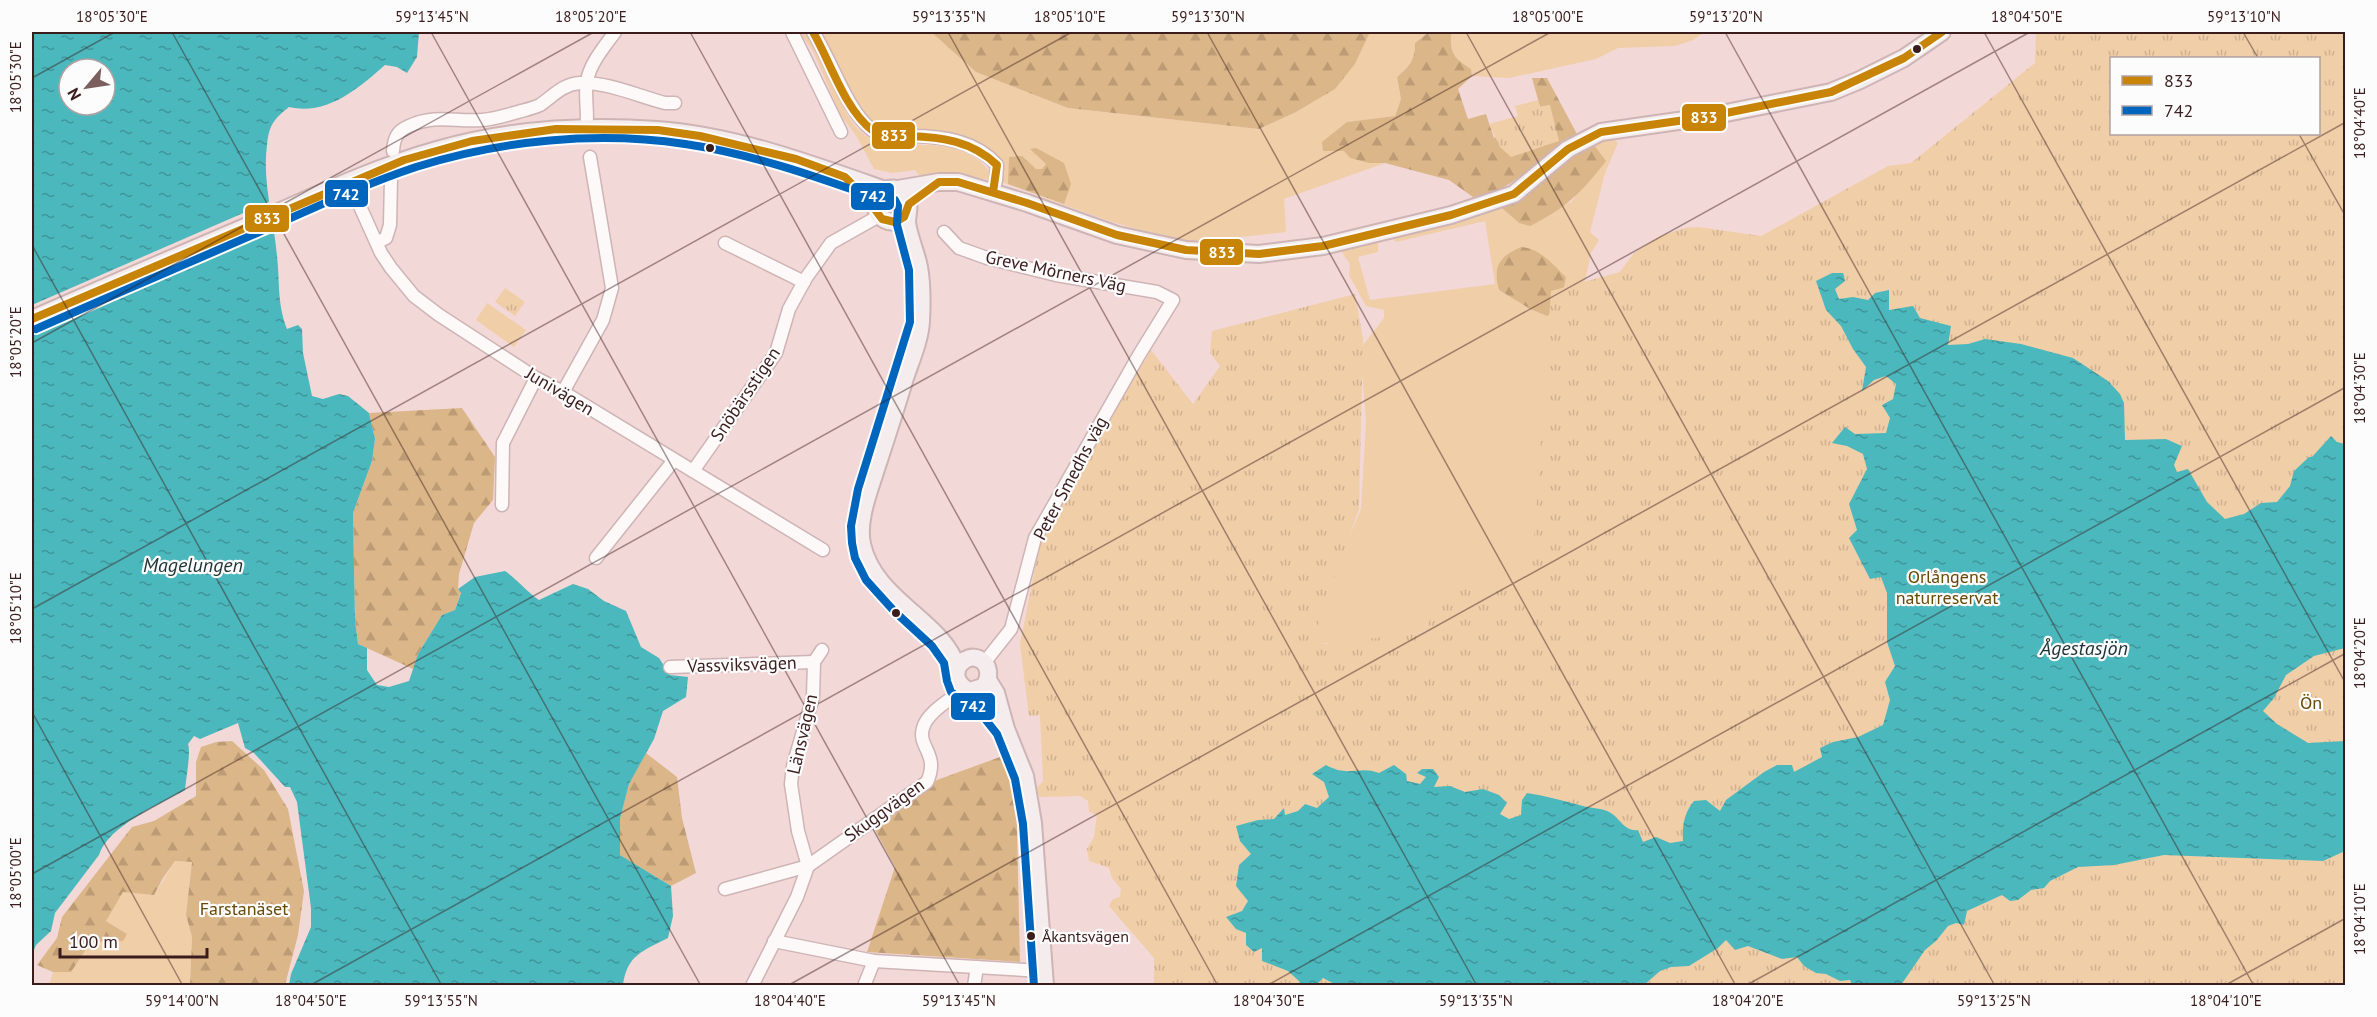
<svg xmlns="http://www.w3.org/2000/svg" width="2377" height="1017" font-family="'PT Sans',sans-serif">
<style>
.grass{fill:#f0cea8;fill-rule:evenodd}
.forest{fill:url(#forest-firs)}
.park{fill:url(#park-tufts);fill-rule:evenodd}
.water{fill:url(#water-ripples);fill-rule:evenodd}
.pier{fill:#f3d8d8}
.lines{fill:none;stroke-linecap:round;stroke-linejoin:round}
.street-casing{stroke:#ceb4b4;stroke-width:15}
.secondary-casing{stroke:#ceb4b4;stroke-width:20}
.street{stroke:#fdf9f9;stroke-width:12}
.secondary{stroke:#f5eded;stroke-width:16}
.bus-1-casing{stroke:#fcfcfc;stroke-width:12}
.bus-2-casing{stroke:#fcfcfc;stroke-width:12}
.bus-1{stroke:#c88407;stroke-width:8}
.bus-2{stroke:#0065bd;stroke-width:8}
.ticks{fill:none;stroke:#3a1c1c;stroke-width:1.5;stroke-opacity:0.45}
.bus-dot{fill:#3a1c1c;stroke:#fcfcfc;stroke-width:2}
.labels{text-anchor:middle;dominant-baseline:central;stroke-width:4.5;stroke-linejoin:round;paint-order:stroke}
.bus-label{font-size:16px;fill:#3a1c1c;stroke:#fcfcfc;text-anchor:start}
.street-label{font-size:18px;fill:#3a1c1c;stroke:#fcfcfc}
.park-label{font-size:18px;fill:#674904;stroke:#fcfcfc}
.water-label{font-size:20px;font-style:italic;fill:#1c3234;stroke:#fcfcfc}
.line-badge{stroke:#fcfcfc;stroke-width:2}
.badge-label{font-size:16px;text-anchor:middle;font-weight:bold;fill:#fff}
.neatline{fill:none;stroke:#3a1c1c;stroke-width:2}
.ticks-label{font-size:15px;text-anchor:middle;fill:#3a1c1c}
</style>
<defs>
<pattern id="forest-firs" width="22" height="20" patternUnits="userSpaceOnUse" patternTransform="scale(1.5)"><rect width="22" height="20" fill="#dbb688"/><path d="M5 1l3.5 6h-7zM16 11l3.5 6h-7z" fill="#bd9c75"/></pattern>
<pattern id="park-tufts" width="24" height="20" patternUnits="userSpaceOnUse" patternTransform="scale(1.5)"><rect width="24" height="20" fill="#f0cea8"/><path d="M3 7l-1-3M5 7V3M7 7l1-3M15 17l-1-3M17 17v-4M19 17l1-3" fill="none" stroke="#cfb090"/></pattern>
<pattern id="water-ripples" width="26" height="14" patternUnits="userSpaceOnUse" patternTransform="scale(1.5)"><rect width="26" height="14" fill="#4bb8bd"/><path d="M2 4q2-2 4 0t4 0M15 11q2-2 4 0t4 0" fill="none" stroke="#3f9599"/></pattern>
</defs>
<rect width="100%" height="100%" fill="#f3d8d8"/>
<g class="grass">
<path d="M 799,32 L 805,32 C 813,47 823,63 831,80 C 840,97 846,118 860,131 C 891,160 955,125 991,173 L 988,180 L 954,172 L 920,176 L 915,170 L 892,173 L 874,169 L 857,137 L 840,114 L 813,51 Z"/>
<path d="M 813,32 L 931,32 L 976,72 L 1068,108 L 1259,129 L 1296,112 L 1335,89 L 1355,64 L 1370,32 L 1429,32 L 1415,43 C 1415,60 1410,66 1397,77 L 1401,99 L 1395,116 L 1347,122 L 1323,151 L 1344,151 C 1355,163 1370,163 1385,163 L 1284,199 L 1286,232 L 1187,243 L 1109,221 L 996,180 L 997,165 L 974,147 L 875,132 Z"/>
<path d="M 1453,32 L 1705,32 L 1693,40 L 1675,46 L 1618,48 L 1596,59 L 1509,78 L 1472,76 L 1471,69 C 1454,57 1450,55 1451,33 Z"/>
<path d="M 1588,137 L 1612,138 L 1618,143 L 1605,173 L 1590,232 L 1599,240 L 1591,253 L 1584,286 L 1637,546 L 1423,632 L 1339,644 L 1321,643 L 1316,636 L 1315,617 L 1361,509 L 1366,421 L 1360,349 L 1384,318 L 1384,310 L 1366,306 L 1349,275 L 1350,264 L 1341,251 L 1323,246 L 1494,201 L 1519,223 L 1571,202 L 1605,161 ZM 1485,221 L 1495,284 L 1370,300 L 1358,257 L 1378,252 L 1378,241 L 1392,237 L 1396,242 ZM 1545,259 L 1566,277 L 1547,316 L 1530,309 L 1499,290 Z"/>
<path d="M 487,303 L 526,330 L 514,347 L 476,320 Z"/>
<path d="M 175,861 L 192,862 L 186,915 L 192,937 L 190,985 L 49,986 L 53,972 L 71,972 L 91,942 L 127,934 L 106,921 L 123,891 L 154,895 Z"/>
</g>
<g class="forest">
<path d="M 931,32 L 1370,32 L 1355,64 L 1335,89 L 1296,112 L 1259,129 L 1068,108 L 976,72 Z"/>
<path d="M 1429,32 L 1453,32 L 1451,33 C 1450,55 1454,57 1471,69 L 1472,76 L 1458,89 L 1468,119 L 1486,114 L 1494,138 L 1550,105 L 1540,107 L 1532,78 L 1547,78 L 1577,134 C 1548,150 1526,177 1496,191 C 1489,195 1480,196 1473,197 L 1449,180 L 1385,163 L 1369,163 L 1350,158 L 1344,151 L 1323,151 L 1322,142 L 1347,122 L 1395,116 L 1401,99 L 1397,77 C 1410,66 1415,60 1415,43 Z"/>
<path d="M 1588,137 L 1606,161 C 1581,193 1566,208 1530,226 L 1519,223 L 1494,201 Z"/>
<path d="M 1036,148 L 1064,163 L 1071,184 L 1064,204 L 1008,184 L 1009,157 L 1022,156 L 1036,169 L 1042,169 L 1046,164 L 1030,149 Z"/>
<path d="M 1521,247 C 1540,248 1553,265 1566,277 C 1563,292 1561,309 1547,316 L 1530,309 L 1499,290 C 1493,267 1498,257 1521,247 Z"/>
<path d="M 462,408 L 495,457 L 493,500 L 474,523 L 459,574 L 458,589 L 461,592 L 455,610 L 442,615 L 418,654 L 413,669 L 358,644 L 355,620 L 353,513 L 372,461 L 375,439 L 369,413 Z"/>
<path d="M 232,741 L 264,770 L 288,809 L 304,891 L 298,935 L 285,985 L 190,985 L 192,937 L 186,915 L 192,862 L 175,861 L 163,878 L 154,895 L 123,892 L 106,921 L 127,934 L 123,941 L 91,942 L 71,972 L 53,972 L 37,965 L 57,938 L 62,917 L 132,827 L 154,821 L 196,796 L 196,762 L 201,747 L 216,742 Z"/>
<path d="M 646,753 L 677,777 L 682,818 L 696,873 L 671,886 L 620,855 L 620,819 L 629,784 Z"/>
<path d="M 1000,757 L 1016,786 L 1020,962 L 867,952 L 895,867 L 875,830 L 937,780 Z"/>
</g>
<g class="park">
<path d="M 2036,32 L 2345,32 L 2345,985 L 1154,985 L 1154,958 L 1109,906 L 1113,899 L 1120,897 L 1121,889 L 1112,878 L 1109,868 L 1089,861 L 1087,849 L 1094,837 L 1097,815 L 1089,812 L 1088,801 L 1080,796 L 1040,797 L 1036,789 L 1043,781 L 1040,715 L 1029,716 L 1020,644 L 1042,533 L 1151,350 L 1193,404 L 1220,366 L 1210,353 L 1212,331 L 1355,294 L 1363,339 L 1359,509 L 1316,630 L 1324,644 L 1426,632 L 1433,610 L 1459,587 L 1531,583 L 1551,291 L 1620,272 L 1634,253 L 1660,236 L 1685,228 L 1699,227 L 1761,236 L 1888,166 L 1911,163 L 2035,63 ZM 2112,58 L 2318,58 L 2318,134 L 2112,134 Z"/>
<path d="M 1538,100 L 1540,107 L 1550,105 L 1559,141 L 1511,157 L 1500,147 L 1489,124 L 1518,116 L 1515,106 Z"/>
<path d="M 505,288 L 525,302 L 515,316 L 495,302 Z"/>
</g>
<g class="water">
<path d="M 32,32 L 419,32 L 417,57 L 407,73 L 397,67 L 385,65 C 359,88 327,116 289,107 C 274,119 269,125 267,145 C 262,182 274,220 277,256 C 280,283 277,303 287,329 L 298,325 L 302,329 L 303,353 L 312,396 L 323,399 L 339,394 L 348,396 L 369,413 L 375,439 L 372,461 L 353,513 L 355,620 L 358,644 L 367,648 L 367,670 L 377,685 L 389,687 L 409,681 L 418,654 L 442,615 L 455,610 L 461,593 L 458,589 L 475,577 L 505,571 C 518,580 526,591 539,600 L 573,584 L 588,589 L 604,601 L 626,611 L 641,647 L 659,658 L 670,675 L 688,677 L 686,697 L 663,711 L 654,739 L 629,784 L 620,819 L 620,855 L 671,886 L 673,916 L 668,938 C 643,951 627,955 623,985 L 289,985 L 291,974 L 311,927 L 311,908 L 297,802 L 290,787 L 285,787 L 254,753 L 245,748 L 238,723 L 200,739 L 194,736 L 188,744 C 191,752 186,779 185,790 C 160,804 108,826 99,855 L 55,913 L 51,931 L 36,945 L 32,955 L 32,180 C 35,171 31,162 32,152 C 33,112 32,72 32,32 ZM 69,69 L 105,69 L 105,105 L 69,105 Z"/>
<path d="M 1832,273 L 1843,273 L 1845,281 L 1835,289 L 1839,299 L 1853,297 L 1868,300 L 1875,293 L 1889,290 L 1889,310 L 1913,306 L 1920,318 L 1951,326 L 1948,345 L 1968,344 L 1985,339 L 2021,344 L 2073,358 L 2108,381 L 2120,394 L 2124,403 L 2125,440 L 2166,439 L 2182,446 L 2174,465 L 2177,472 L 2188,469 L 2207,502 L 2225,519 L 2244,514 L 2261,503 L 2277,502 L 2290,486 L 2294,471 L 2309,457 L 2312,457 L 2331,436 L 2337,442 L 2345,444 L 2345,648 L 2314,656 L 2286,675 L 2274,698 L 2263,711 L 2277,724 L 2308,743 L 2345,741 L 2345,851 L 2323,861 L 2164,855 L 2114,865 L 2078,867 L 2050,881 L 2044,888 L 2031,890 L 2018,900 L 2010,901 L 2002,895 L 1967,911 L 1964,925 L 1956,923 L 1948,926 L 1936,941 L 1925,950 L 1901,985 L 1852,985 L 1850,980 L 1840,981 L 1826,974 L 1816,973 L 1804,966 L 1797,957 L 1782,959 L 1748,946 L 1735,950 L 1726,940 L 1718,948 L 1689,966 L 1671,967 L 1660,971 L 1643,986 L 1338,986 L 1323,978 L 1316,985 L 1297,985 L 1300,982 L 1288,971 L 1262,961 L 1262,948 L 1254,952 L 1246,945 L 1246,933 L 1236,929 L 1226,917 L 1242,911 L 1248,901 L 1236,886 L 1239,865 L 1251,854 L 1240,841 L 1236,826 L 1258,820 L 1274,819 L 1284,808 L 1285,815 L 1298,811 L 1305,804 L 1317,808 L 1329,797 L 1324,782 L 1312,774 L 1326,765 C 1349,778 1359,765 1379,773 L 1394,765 L 1406,774 L 1407,781 L 1420,784 L 1426,777 L 1417,773 L 1422,769 L 1433,769 L 1439,777 L 1434,787 L 1450,786 L 1465,792 L 1483,789 L 1499,795 L 1507,803 L 1500,814 L 1509,819 L 1521,815 L 1522,800 L 1527,793 C 1546,796 1564,801 1583,806 C 1591,808 1600,808 1607,811 C 1620,816 1623,832 1638,830 L 1643,842 L 1656,837 L 1670,843 L 1683,841 C 1682,826 1684,813 1694,801 L 1706,800 L 1720,811 L 1726,800 L 1764,772 L 1777,765 L 1792,765 L 1794,772 L 1822,757 L 1820,748 L 1833,742 L 1858,737 L 1883,725 L 1890,700 L 1885,682 L 1895,666 L 1887,642 L 1887,593 L 1881,577 L 1870,579 L 1849,538 L 1857,530 L 1849,504 L 1867,469 L 1863,454 L 1847,446 L 1832,443 L 1845,427 L 1855,434 L 1886,433 L 1890,418 L 1882,405 L 1893,399 L 1896,384 L 1886,376 L 1874,380 L 1862,391 L 1866,367 L 1853,349 L 1841,326 L 1826,310 L 1816,281 Z"/>
</g>
<path class="pier" d="M 273,200 L 276,227 L 32,333 L 32,305 Z"/>
<g class="lines">
<defs>
<g id="street">
<path d="M 792,32 L 841,132"/>
<path d="M 813,32 C 831,59 847,111 872,130 C 882,137 900,135 912,136 C 943,136 976,141 997,165 L 996,180 L 993,192"/>
<path d="M 586,129 C 589,113 584,97 587,81 C 590,63 605,46 615,32"/>
<path d="M 393,151 C 394,138 397,131 409,126 C 436,114 454,122 482,120 C 494,119 507,115 518,112 C 525,110 534,108 540,105 C 553,96 563,84 580,83 C 608,82 638,96 665,103 L 675,103"/>
<path d="M 349,182 L 381,253 L 391,268 L 414,296 L 439,315 L 536,378 L 563,392 L 823,550"/>
<path d="M 944,232 L 959,248 L 987,258 L 1056,275 L 1157,292 L 1173,300 L 1139,355 L 1035,538 L 1011,629 L 984,663"/>
<path d="M 378,242 L 386,238 L 390,225 L 391,179"/>
<path d="M 725,243 L 804,282"/>
<path d="M 563,392 L 603,320 L 612,288 L 590,157"/>
<path d="M 693,471 L 776,353 L 789,309 L 806,278 L 831,243 L 879,216"/>
<path d="M 502,505 L 503,443 L 536,378"/>
<path d="M 596,558 L 674,460"/>
<path d="M 670,667 L 814,662"/>
<path d="M 725,889 L 808,866 L 927,782 C 940,754 917,747 923,728 C 927,713 948,701 960,692 L 960,686"/>
<path d="M 774,941 L 874,961 L 1043,971"/>
<path d="M 752,986 L 797,897 L 808,866 L 798,831 L 791,784 L 793,766 L 813,697 L 814,662 L 822,650"/>
<path d="M 864,986 L 874,961"/>
<path d="M 974,986 L 977,967"/>
</g>
<g id="secondary">
<path d="M 898,189 L 939,182 L 958,182 L 1027,203 L 1117,235 L 1186,250 L 1259,254 L 1323,246 L 1451,215 L 1514,194 L 1568,149 L 1601,132 L 1706,117 L 1831,92 L 1860,80 L 1904,58 L 1942,32"/>
<path d="M 908,211 L 899,221 C 878,227 865,198 886,190 C 893,187 902,189 906,196 C 911,204 907,214 907,223 C 909,237 916,252 919,267 C 922,284 922,303 921,321 C 920,340 911,360 905,378 C 896,408 886,439 876,469 C 869,492 857,520 862,544 C 874,601 944,621 957,668"/>
<path d="M 32,319 C 105,287 179,255 252,224 C 313,197 373,168 437,150 C 509,129 584,125 657,130 C 733,135 814,165 885,190"/>
<path d="M 988,680 L 996,693 L 1006,729 L 1025,776 L 1033,823 L 1045,986"/>
<path d="M 970,691 L 983,687 C 991,678 990,664 979,659 C 975,657 970,657 965,660 C 961,662 958,665 957,670 C 952,687 976,693 985,703 C 991,708 995,715 1000,721"/>
</g>
</defs>
<use href="#street" class="street-casing"/>
<use href="#secondary" class="secondary-casing"/>
<use href="#street" class="street"/>
<use href="#secondary" class="secondary"/>
<defs>
<g id="bus-1">
<path d="M 813,32 C 830,61 845,110 872,130 C 882,137 897,135 908,136 C 942,137 972,141 997,165 L 993,192"/>
<path d="M 32,319 L 404,160 L 472,141 L 556,129 L 658,130 L 700,136 L 796,159 L 845,177 L 868,200 L 882,219 L 895,222 L 904,217 L 909,204 L 939,182 L 958,182 L 1027,203 L 1117,235 L 1186,250 L 1259,254 L 1323,246 L 1451,215 L 1514,194 L 1568,149 L 1601,132 L 1706,117 L 1831,92 L 1904,58 L 1942,32"/>
</g>
<path id="bus-2" d="M 36,329 C 110,296 184,265 257,233 C 310,210 362,185 416,167 C 502,140 597,131 685,144 C 753,154 817,177 882,200 L 895,200 L 898,206 L 897,225 L 909,270 L 910,322 L 858,489 L 851,526 L 852,543 L 855,558 L 866,580 L 894,611 L 932,646 L 944,663 L 947,681 L 951,692 L 978,710 L 997,734 L 1015,779 L 1023,824 L 1034,986"/>
</defs>
<use href="#bus-1" class="bus-1-casing"/>
<use href="#bus-2" class="bus-2-casing"/>
<use href="#bus-1" class="bus-1"/>
<use href="#bus-2" class="bus-2"/>
</g>
<path class="ticks" d="M 172,32 L 701,986M 431,32 L 960,986M 690,32 L 1218,986M 948,32 L 1477,986M 1207,32 L 1736,986M 1466,32 L 1995,986M 1725,32 L 2254,986M 1984,32 L 2346,684M 2243,32 L 2258,58M 32,78 L 115,32M 2299,134 L 2346,217M 32,245 L 442,986M 32,343 L 594,32M 32,609 L 1072,32M 32,712 L 183,986M 32,874 L 1551,32M 309,986 L 2030,32M 787,986 L 2346,122M 1266,986 L 2346,387M 1745,986 L 2346,653M 2224,986 L 2346,918"/>
<g class="bus-dot">
<circle cx="1917" cy="49" r="5"/>
<circle cx="710" cy="148" r="5"/>
<circle cx="896" cy="613" r="5"/>
<circle cx="1031" cy="936" r="5"/>
</g>
<g class="labels">
<g class="bus-label">
<text x="1042" y="936">Åkantsvägen</text>
</g>
<g class="street-label">
<text transform="translate(1056 271) rotate(12)">Greve Mörners Väg</text>
<text transform="translate(560 391) rotate(31)">Junivägen</text>
<text transform="translate(745 394) rotate(-56)">Snöbärsstigen</text>
<text transform="translate(1070 478) rotate(-62)">Peter Smedhs väg</text>
<text transform="translate(742 664) rotate(-2)">Vassviksvägen</text>
<text transform="translate(802 734) rotate(-77)">Länsvägen</text>
<text transform="translate(884 810) rotate(-36)">Skuggvägen</text>
</g>
<g class="park-label">
<text x="1947" y="576">Orlångens<tspan x="1947" dy="21">naturreservat</tspan></text>
<text x="2311" y="702">Ön</text>
<text x="244" y="908">Farstanäset</text>
</g>
<g class="water-label">
<text x="193" y="565">Magelungen</text>
<text x="2084" y="648">Ågestasjön</text>
</g>
</g>
<g class="line-badge">
<rect x="1681" y="103" width="46" height="29" rx="6" fill="#c88407"/>
<rect x="871" y="121" width="45" height="29" rx="6" fill="#c88407"/>
<rect x="324" y="179" width="45" height="29" rx="6" fill="#0065bd"/>
<rect x="850" y="182" width="45" height="29" rx="6" fill="#0065bd"/>
<rect x="244" y="204" width="46" height="29" rx="6" fill="#c88407"/>
<rect x="1199" y="238" width="45" height="28" rx="6" fill="#c88407"/>
<rect x="950" y="692" width="46" height="29" rx="6" fill="#0065bd"/>
</g>
<g class="badge-label">
<text x="1704" y="123">833</text>
<text x="894" y="141">833</text>
<text x="346" y="200">742</text>
<text x="873" y="202">742</text>
<text x="267" y="224">833</text>
<text x="1222" y="258">833</text>
<text x="973" y="712">742</text>
</g>
<rect width="2377" height="1017" fill="none" stroke="#fcfcfc" stroke-width="66"/>
<rect x="2110" y="57" width="210" height="78" fill="#fcfcfc" stroke="#aea2a2" stroke-width="1.5"/>
<rect x="2122" y="76" width="30" height="9" fill="#c88407" stroke="#aea2a2" stroke-width="1.5"/>
<text x="2164" y="87" font-size="18" fill="#3a1c1c">833</text>
<rect x="2122" y="106" width="30" height="9" fill="#0065bd" stroke="#aea2a2" stroke-width="1.5"/>
<text x="2164" y="117" font-size="18" fill="#3a1c1c">742</text>
<g transform="translate(87 87) rotate(241)"><circle r="28" fill="#fcfcfc" stroke="#aea2a2" stroke-width="1.5"/>
<path d="M0-4.5L10 22L0 15L-10 22Z" fill="#7b5e5e"/>
<text y="-9" font-size="16" font-weight="bold" text-anchor="middle" fill="#3a1c1c">N</text>
</g>
<path d="M60 948v9h147v-9" fill="none" stroke="#3a1c1c" stroke-width="3"/>
<text x="69" y="948" font-size="18" fill="#3a1c1c" stroke="#fcfcfc" stroke-width="4.5" paint-order="stroke">100 m</text>
<rect x="33" y="33" width="2311" height="951" class="neatline"/>
<g class="ticks-label">
<text x="112" y="22">18°05'30"E</text>
<text x="432" y="22">59°13'45"N</text>
<text x="591" y="22">18°05'20"E</text>
<text x="949" y="22">59°13'35"N</text>
<text x="1070" y="22">18°05'10"E</text>
<text x="1208" y="22">59°13'30"N</text>
<text x="1548" y="22">18°05'00"E</text>
<text x="1726" y="22">59°13'20"N</text>
<text x="2027" y="22">18°04'50"E</text>
<text x="2244" y="22">59°13'10"N</text>
<text transform="translate(16 77) rotate(-90)" y="5">18°05'30"E</text>
<text transform="translate(2360 123) rotate(-90)" y="5">18°04'40"E</text>
<text transform="translate(16 342) rotate(-90)" y="5">18°05'20"E</text>
<text transform="translate(2360 388) rotate(-90)" y="5">18°04'30"E</text>
<text transform="translate(16 608) rotate(-90)" y="5">18°05'10"E</text>
<text transform="translate(2360 653) rotate(-90)" y="5">18°04'20"E</text>
<text transform="translate(16 873) rotate(-90)" y="5">18°05'00"E</text>
<text transform="translate(2360 919) rotate(-90)" y="5">18°04'10"E</text>
<text x="182" y="1006">59°14'00"N</text>
<text x="311" y="1006">18°04'50"E</text>
<text x="441" y="1006">59°13'55"N</text>
<text x="790" y="1006">18°04'40"E</text>
<text x="959" y="1006">59°13'45"N</text>
<text x="1269" y="1006">18°04'30"E</text>
<text x="1476" y="1006">59°13'35"N</text>
<text x="1748" y="1006">18°04'20"E</text>
<text x="1994" y="1006">59°13'25"N</text>
<text x="2226" y="1006">18°04'10"E</text>
</g>
</svg>
